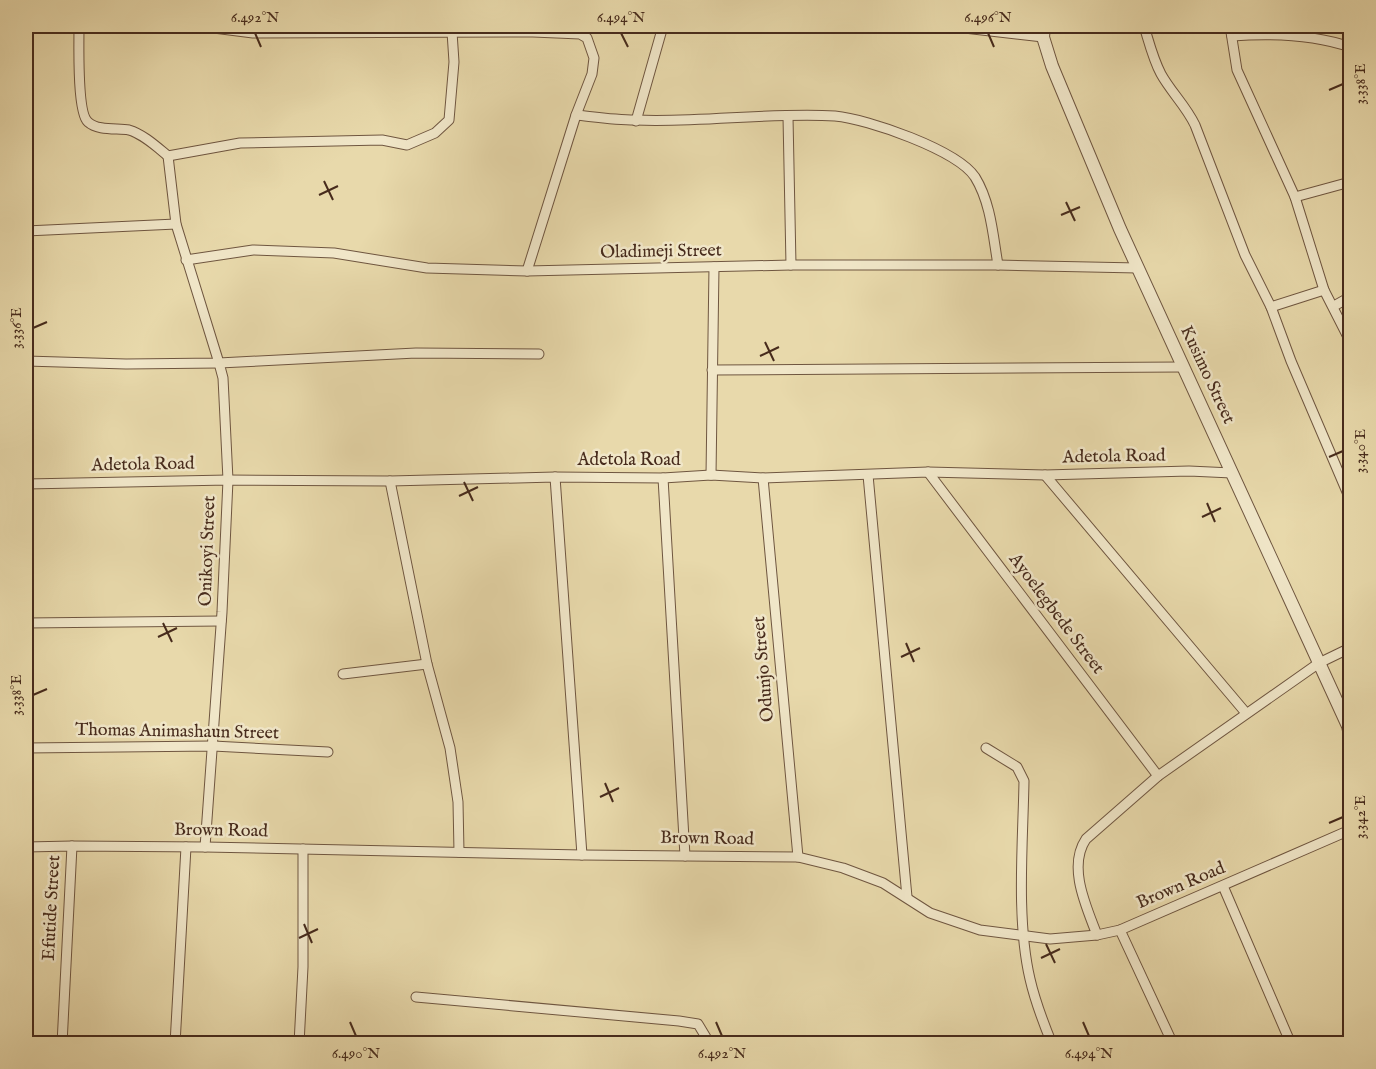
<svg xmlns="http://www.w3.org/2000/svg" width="1376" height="1069" font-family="'IM FELL English',serif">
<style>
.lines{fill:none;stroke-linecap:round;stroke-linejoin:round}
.minor-casing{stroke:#6f5640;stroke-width:11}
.tertiary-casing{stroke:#6f5640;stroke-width:14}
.minor{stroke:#f0e6c8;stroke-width:9}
.tertiary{stroke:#f0e6c8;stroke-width:12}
.ticks{fill:none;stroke:#472b1c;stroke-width:2}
.labels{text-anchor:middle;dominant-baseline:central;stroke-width:5;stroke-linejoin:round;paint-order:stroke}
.street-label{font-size:18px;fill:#472b1c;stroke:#f0e6c8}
.neatline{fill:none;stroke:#472b1c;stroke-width:2}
.ticks-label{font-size:15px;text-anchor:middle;fill:#472b1c}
</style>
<rect width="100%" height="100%" fill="#e8d9ab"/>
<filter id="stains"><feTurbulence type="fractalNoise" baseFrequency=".00333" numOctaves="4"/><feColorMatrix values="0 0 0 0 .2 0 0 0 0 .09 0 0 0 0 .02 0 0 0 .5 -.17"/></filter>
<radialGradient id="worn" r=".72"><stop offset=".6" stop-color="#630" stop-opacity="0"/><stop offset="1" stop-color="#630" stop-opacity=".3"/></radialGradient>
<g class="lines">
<defs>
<g id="minor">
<path d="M 79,26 C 79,42 77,113 88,122 C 98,131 117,128 129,130 C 143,134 157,147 168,156"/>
<path d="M 198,26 L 253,33 L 533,32 L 580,34 L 587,38 L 594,58 L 592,74 L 576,115 L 527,271"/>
<path d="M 947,26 L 1043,37"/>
<path d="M 1144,26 C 1149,42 1153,59 1161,74 C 1171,92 1186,106 1195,125 L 1245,255 L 1271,307 L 1291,361 L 1350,499"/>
<path d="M 1230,26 L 1237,70 L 1295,197 L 1324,290 L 1350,341"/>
<path d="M 1232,36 C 1272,33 1312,34 1350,47"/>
<path d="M 576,115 C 595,117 615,120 635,120 C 701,123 769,112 835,116 C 868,119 957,150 975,177 C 991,203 993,236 998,265"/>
<path d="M 788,117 L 791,265"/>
<path d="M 636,121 L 663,26"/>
<path d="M 168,156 L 176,224 L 219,363 L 223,378 L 228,480 L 222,612 L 205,847"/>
<path d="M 168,156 L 240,143 L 382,140 L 407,145 L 435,133 L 449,120 L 454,62 L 452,32"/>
<path d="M 1295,197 L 1350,182"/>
<path d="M 26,231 L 176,224"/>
<path d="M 186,260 L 253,250 L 334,253 L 427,268 L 527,271 L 791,265 L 998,265 L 1138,268"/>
<path d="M 1334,306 L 1350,297"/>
<path d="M 1271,307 L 1324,290"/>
<path d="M 26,361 L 126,364 L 219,363 L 416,353 L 539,354"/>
<path d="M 712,370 L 1182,367"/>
<path d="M 928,472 L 1158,776"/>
<path d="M 711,475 L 714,267"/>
<path d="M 868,475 L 907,897"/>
<path d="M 1045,475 L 1246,713"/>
<path d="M 555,477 L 582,855"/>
<path d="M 663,478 L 685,856"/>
<path d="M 763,478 L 798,857"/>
<path d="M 390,481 L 427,664 L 450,748 L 458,802 L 459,852"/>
<path d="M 26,484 L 228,480 L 390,481 L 555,477 L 663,478 L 711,475 L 763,478 L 928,472 L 1045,475 L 1189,471 L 1232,473"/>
<path d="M 26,623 L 221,621"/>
<path d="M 343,674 L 427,664"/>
<path d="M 26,748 L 213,746 L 328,752"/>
<path d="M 986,748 L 1017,767 L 1024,781 C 1023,842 1016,919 1030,979 C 1035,1001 1043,1022 1052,1044"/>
<path d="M 26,847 L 72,846 L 205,847 L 582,855 L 798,857 L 843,868 L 883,883 L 930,913 L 980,930 L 1050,939 L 1097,935 L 1120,930 L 1350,830"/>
<path d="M 1223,886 L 1291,1044"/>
<path d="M 1120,930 L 1173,1044"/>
<path d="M 1097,935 C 1087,908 1067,867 1086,839 L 1158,776 L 1319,663 L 1350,648"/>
<path d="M 416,997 L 679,1021 L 698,1024 L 710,1044"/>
<path d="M 62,1044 L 72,846"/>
<path d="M 175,1044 L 186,847"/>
<path d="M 299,1044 L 303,967 L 303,849"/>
</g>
<path id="tertiary" d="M 1044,26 L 1043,37 L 1052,66 L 1120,229 L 1348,726 L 1350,735"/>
</defs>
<use href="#minor" class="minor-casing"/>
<use href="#tertiary" class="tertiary-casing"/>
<use href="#minor" class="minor"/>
<use href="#tertiary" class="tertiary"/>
</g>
<path class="ticks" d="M 255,33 L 261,47M 621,33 L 628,47M 988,33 L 994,47M 1329,90 L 1343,84M 324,181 L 333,200M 319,195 L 338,186M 1066,202 L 1075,221M 1061,215 L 1080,207M 33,328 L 47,322M 765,342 L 774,361M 760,356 L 779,347M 1329,457 L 1343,451M 464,482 L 473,501M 459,496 L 478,487M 1207,503 L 1215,522M 1202,517 L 1221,508M 163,623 L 172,642M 158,637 L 177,628M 906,643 L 914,662M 901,657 L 920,648M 33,695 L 47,689M 605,783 L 613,802M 600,797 L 619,788M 1329,823 L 1343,817M 304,924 L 312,943M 299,938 L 318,929M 1046,944 L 1055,963M 1041,958 L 1060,949M 350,1022 L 356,1036M 716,1022 L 722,1036M 1083,1022 L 1089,1036"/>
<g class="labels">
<g class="street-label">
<text transform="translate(661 252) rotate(-1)">Oladimeji Street</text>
<text transform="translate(1207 375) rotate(65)">Kusimo Street</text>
<text transform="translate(1114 457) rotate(-1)">Adetola Road</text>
<text x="629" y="460">Adetola Road</text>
<text transform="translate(143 465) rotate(-1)">Adetola Road</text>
<text transform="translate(208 551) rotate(-88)">Onikoyi Street</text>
<text transform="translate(1056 614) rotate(53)">Ayoelegbede Street</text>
<text transform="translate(764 669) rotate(-95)">Odunjo Street</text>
<text transform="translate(177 732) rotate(1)">Thomas Animashaun Street</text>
<text transform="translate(221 831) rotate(1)">Brown Road</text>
<text transform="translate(707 839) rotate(1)">Brown Road</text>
<text transform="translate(1181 886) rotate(-23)">Brown Road</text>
<text transform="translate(52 908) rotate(-87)">Efutide Street</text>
</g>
</g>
<rect width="1376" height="1069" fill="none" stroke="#e8d9ab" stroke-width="66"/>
<rect x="33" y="33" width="1310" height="1003" class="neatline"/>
<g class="ticks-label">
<text x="255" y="22">6.492°N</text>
<text x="621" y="22">6.494°N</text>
<text x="988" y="22">6.496°N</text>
<text transform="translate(1360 84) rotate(-90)" y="5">3.338°E</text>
<text transform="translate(16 328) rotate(-90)" y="5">3.336°E</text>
<text transform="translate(1360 451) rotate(-90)" y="5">3.340°E</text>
<text transform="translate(16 695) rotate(-90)" y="5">3.338°E</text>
<text transform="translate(1360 817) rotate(-90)" y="5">3.342°E</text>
<text x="356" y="1058">6.490°N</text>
<text x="722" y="1058">6.492°N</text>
<text x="1089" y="1058">6.494°N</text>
</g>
<rect width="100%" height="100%" filter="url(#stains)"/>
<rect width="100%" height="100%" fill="url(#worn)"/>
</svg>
